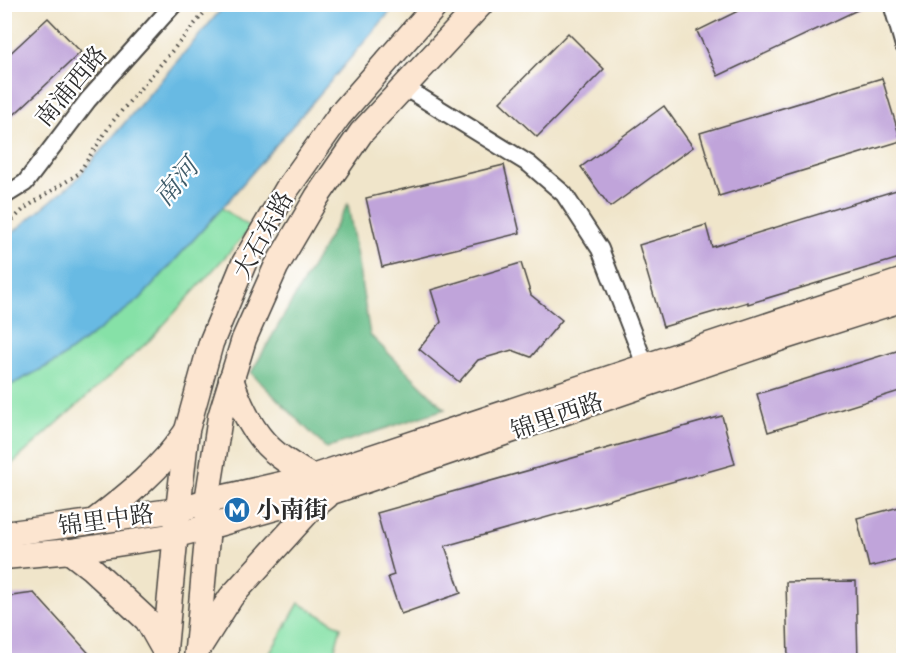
<svg xmlns="http://www.w3.org/2000/svg" width="908" height="665" font-family="'IM FELL Great Primer','Noto Serif SC',serif">
<style>
.green{fill:#86e1a7;stroke:#588669;stroke-width:1.5}
.forest{fill:#6cbf8c;stroke:#4c755c;stroke-width:1.5}
.water{fill:#67bae3;stroke:#497287;stroke-width:1.5}
.building{fill:#c0a4da}
.lines{fill:none;stroke-linecap:round;stroke-linejoin:round}
.minor-casing{stroke:#494743;stroke-width:20}
.secondary-casing{stroke:#494743;stroke-width:27}
.path{stroke:#494743;stroke-width:4;stroke-dasharray:1.5 4.5;stroke-linecap:butt}
.minor{stroke:#fff;stroke-width:16}
.secondary{stroke:#fce5d0;stroke-width:24}
.labels{text-anchor:middle;dominant-baseline:central;stroke-width:4.5;stroke-linejoin:round;paint-order:stroke}
.street-label{font-size:24px;fill:#2b2b2b;stroke:#fff}
.poi-label{font-size:24px;font-weight:bold;fill:#2b2b2b;stroke:#fff;text-anchor:start}
.water-label{font-size:26px;font-style:italic;fill:#405d6b;stroke:#fff}
</style>
<rect width="100%" height="100%" fill="#fff"/>
<filter id="ink" filterUnits="userSpaceOnUse"><feTurbulence type="fractalNoise" baseFrequency=".0167" numOctaves="2"/><feDisplacementMap in="SourceGraphic" scale="12" xChannelSelector="R" yChannelSelector="G"/><feConvolveMatrix kernelMatrix="1 2 1 2 8 2 1 2 1" color-interpolation-filters="sRGB"/></filter>
<filter id="wash" filterUnits="userSpaceOnUse"><feTurbulence type="fractalNoise" baseFrequency=".008" numOctaves="4" result="noise"/><feDisplacementMap in="SourceGraphic" scale="24" xChannelSelector="R" yChannelSelector="G"/><feGaussianBlur stdDeviation="1.35" result="paint"/><feColorMatrix in="noise" values="0 0 0 0 0 0 0 0 0 0 0 0 0 0 0 0 0 1.4 0 .05"/><feComposite in="paint" operator="in"/></filter>
<g filter="url(#wash)">
<rect width="100%" height="100%" fill="#f0e5ca"/>
<g class="green">
<path d="M 222,208 L 251,228 L 150,340 L 5,470 L 5,388 L 57,361 L 140,299 Z"/>
<path d="M 299,603 L 341,627 L 332,660 L 266,660 Z"/>
</g>
<path class="forest" d="M 348,204 L 370,335 L 445,409 L 326,448 L 251,373 Z"/>
<path class="water" d="M 225,5 L 396,5 L 222,208 L 140,299 L 57,361 L 5,388 L 5,239 L 75,181 Z"/>
<g id="blocks">
<g class="building">
<path d="M 752,4 L 870,4 L 718,76 L 697,31 Z"/>
<path d="M 48,18 L 81,52 L 4,124 L 4,59 Z"/>
<path d="M 568,33 L 604,69 L 537,137 L 500,102 Z"/>
<path d="M 882,78 L 901,141 L 719,196 L 700,133 Z"/>
<path d="M 664,106 L 693,147 L 610,207 L 581,167 Z"/>
<path d="M 504,165 L 520,233 L 382,267 L 366,198 Z"/>
<path d="M 903,188 L 903,257 L 748,304 L 748,302 L 663,327 L 639,245 L 706,225 L 712,247 Z"/>
<path d="M 521,263 L 531,295 L 562,320 L 531,357 L 512,350 L 478,360 L 459,382 L 419,349 L 441,322 L 431,290 Z"/>
<path d="M 903,349 L 903,390 L 768,432 L 757,394 Z"/>
<path d="M 722,416 L 735,464 L 445,546 L 461,593 L 401,614 L 388,577 L 394,575 L 377,513 Z"/>
<path d="M 903,506 L 903,559 L 869,567 L 857,518 Z"/>
<path d="M 856,581 L 858,660 L 788,660 L 786,582 Z"/>
<path d="M 34,593 L 95,660 L 28,660 L 27,659 L 4,660 L 4,597 Z"/>
</g>
</g>
</g>
<g filter="url(#ink)">
<use href="#blocks" fill-opacity="0" stroke="#494743" stroke-width="1.5"/>
<g class="lines">
<defs>
<g id="minor">
<path d="M 892,4 L 904,46"/>
<path d="M 404,87 L 529,164 L 564,194 L 600,249 L 649,375"/>
<path d="M 4,196 L 25,183 L 88,100 L 174,4"/>
</g>
<g id="secondary">
<path d="M 231,379 C 240,406 253,436 277,454 C 288,463 301,470 312,477"/>
<path d="M 93,522 C 128,495 161,469 186,432"/>
<path d="M 4,534 L 178,510 L 207,501 L 312,477 L 904,280"/>
<path d="M 69,551 L 91,568 L 147,620 L 165,652"/>
<path d="M 4,557 L 71,551 L 176,535 L 208,527 L 332,492 L 782,338 L 904,299"/>
<path d="M 200,646 L 231,597 L 310,510 L 326,497"/>
<path d="M 164,660 L 178,510 L 187,430 L 211,343 L 244,263 L 287,189 L 339,116 L 437,4"/>
<path d="M 196,660 L 208,527 L 207,501 L 213,463 L 220,417 L 244,339 L 276,267 L 317,197 L 361,133 L 481,4"/>
</g>
</defs>
<use href="#minor" class="minor-casing"/>
<use href="#secondary" class="secondary-casing"/>
<path class="path" d="M 4,228 L 25,208 L 78,174 L 113,121 L 204,13 L 207,4"/>
<use href="#minor" class="minor"/>
<use href="#secondary" class="secondary"/>
</g>
</g>
<defs>
<symbol id="metro-disc" viewBox="-11 -11 22 22"><circle r="9.5" fill="#1f6fb2" stroke="#fff"/><path d="M-5.5 5V-5H-3L0 0L3-5H5.5V5H3V-.5L0 4L-3-.5V5Z" fill="#fff"/></symbol>
</defs>
<g fill-rule="evenodd">
<use href="#metro-disc" x="222" y="495" width="30" height="30"/>
</g>
<g class="labels">
<g class="street-label">
<text transform="translate(71 86) rotate(-50)">南浦西路</text>
<text transform="translate(263 235) rotate(-61)">大石东路</text>
<text transform="translate(557 416) rotate(-19)">锦里西路</text>
<text transform="translate(106 520) rotate(-8)">锦里中路</text>
</g>
<g class="poi-label">
<text x="256" y="510">小南街</text>
</g>
<g class="water-label">
<text transform="translate(176 182) rotate(-50)">南河</text>
</g>
</g>
<rect width="908" height="665" fill="none" stroke="#fff" stroke-width="24"/>
</svg>
